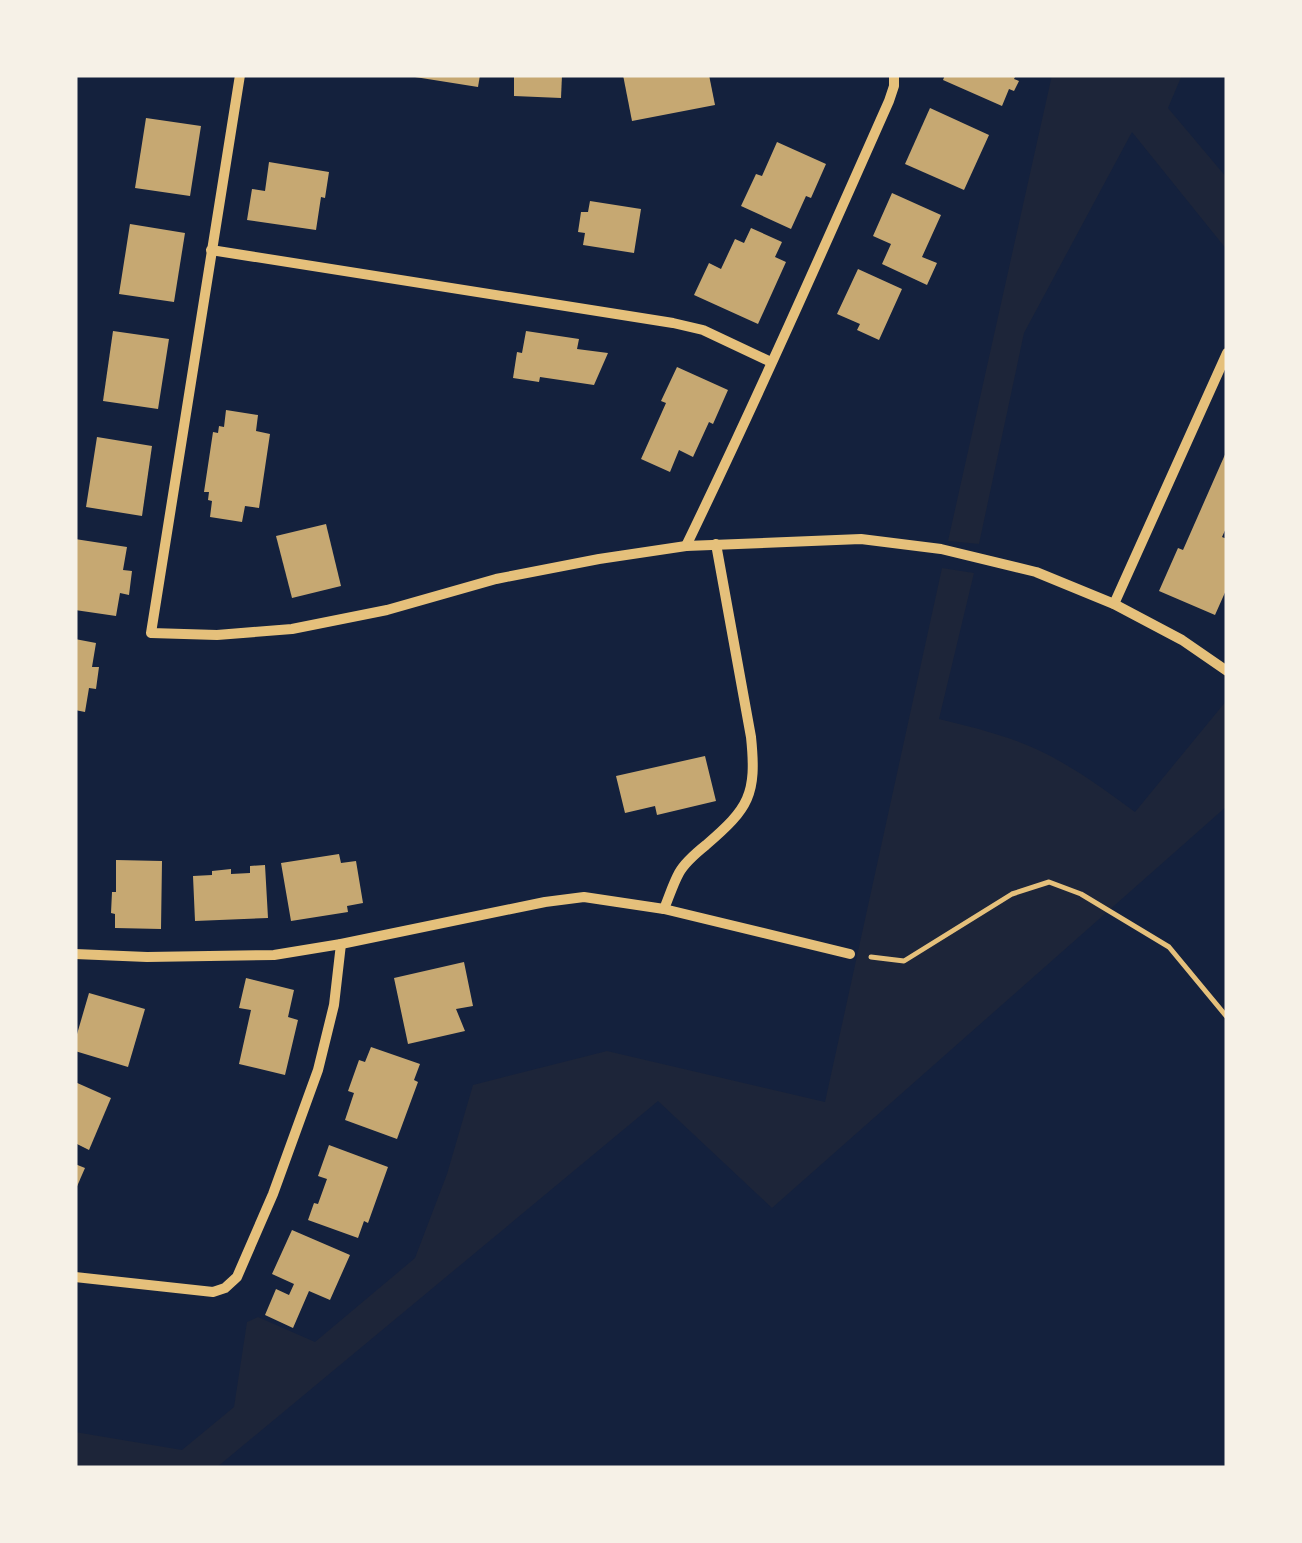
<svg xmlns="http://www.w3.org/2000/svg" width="1302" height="1543" font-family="'Source Serif 4',serif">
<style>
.green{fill:#1d2539}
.building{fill:#c6a872}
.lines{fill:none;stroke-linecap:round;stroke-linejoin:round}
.path{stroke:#e5c07b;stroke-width:5}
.minor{stroke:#e5c07b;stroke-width:10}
</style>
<rect width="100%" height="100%" fill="#14213d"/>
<g class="green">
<path d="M 1052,75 L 1182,75 L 1168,108 L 1227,178 L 1227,250 L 1132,132 L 1024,333 L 979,544 L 948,541 Z"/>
<path d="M 942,568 L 974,573 L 939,719 C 972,727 1005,735 1036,749 C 1071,765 1104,789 1135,812 L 1227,700 L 1227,806 L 772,1208 L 658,1101 L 216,1468 L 75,1468 L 75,1432 L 182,1450 L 234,1407 L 247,1322 L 258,1317 L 315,1342 L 415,1258 L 447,1174 L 473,1085 L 607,1051 L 825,1102 Z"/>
</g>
<g class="building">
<path d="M 416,75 L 480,75 L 478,87 L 415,77 Z"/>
<path d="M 514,75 L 562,75 L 561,98 L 514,96 Z"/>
<path d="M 623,75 L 709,75 L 715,105 L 632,121 Z"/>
<path d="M 945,75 L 1016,75 L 1014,79 L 1019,81 L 1014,91 L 1009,89 L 1002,106 L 943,80 Z"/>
<path d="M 930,108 L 989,135 L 964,190 L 905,164 Z"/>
<path d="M 146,118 L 201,126 L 190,196 L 135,188 Z"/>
<path d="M 777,142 L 826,164 L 811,198 L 806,196 L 791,229 L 741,206 L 756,174 L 762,176 Z"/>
<path d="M 269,162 L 329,172 L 325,198 L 321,197 L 316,230 L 247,220 L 252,189 L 265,191 Z"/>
<path d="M 892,193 L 941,215 L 922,257 L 937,263 L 927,285 L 882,264 L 891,244 L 873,236 Z"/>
<path d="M 590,201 L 641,209 L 634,253 L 583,245 L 585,233 L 578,232 L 581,212 L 588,212 Z"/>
<path d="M 130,224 L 185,233 L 174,302 L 119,294 Z"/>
<path d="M 751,228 L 782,242 L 775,257 L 786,262 L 758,324 L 694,295 L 709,263 L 721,269 L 735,239 L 744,243 Z"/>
<path d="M 858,269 L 902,289 L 879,340 L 857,330 L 860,324 L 837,314 Z"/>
<path d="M 113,331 L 169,339 L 158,409 L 103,401 Z"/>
<path d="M 526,331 L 579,339 L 577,349 L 608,353 L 594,385 L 540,377 L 539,382 L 513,378 L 517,352 L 522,353 Z"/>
<path d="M 677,367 L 728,390 L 713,424 L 709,422 L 693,457 L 679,450 L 670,472 L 641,459 L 666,403 L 661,401 Z"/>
<path d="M 226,410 L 258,415 L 256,431 L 270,434 L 259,508 L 245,506 L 242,522 L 210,517 L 212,501 L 208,500 L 209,492 L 204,492 L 213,432 L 218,433 L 219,426 L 224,427 Z"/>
<path d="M 97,437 L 152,446 L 142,516 L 86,507 Z"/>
<path d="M 1227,450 L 1227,526 L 1222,537 L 1227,539 L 1227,588 L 1215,615 L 1159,591 L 1178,548 L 1183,550 Z"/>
<path d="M 326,524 L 341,586 L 292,598 L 276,536 Z"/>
<path d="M 75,539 L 127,547 L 123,570 L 132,571 L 129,595 L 120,593 L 116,616 L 75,610 Z"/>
<path d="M 75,639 L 96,643 L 92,667 L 99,667 L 96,689 L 89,688 L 85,712 L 75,710 Z"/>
<path d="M 705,756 L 716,801 L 657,815 L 655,806 L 625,813 L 616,776 Z"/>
<path d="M 339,854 L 341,863 L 356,861 L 363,903 L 347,906 L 348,912 L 291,921 L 281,863 Z"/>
<path d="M 116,860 L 162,861 L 161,929 L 115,928 L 115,914 L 111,913 L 112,892 L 116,892 Z"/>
<path d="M 265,865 L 268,918 L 195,921 L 193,876 L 212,875 L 212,871 L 231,869 L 231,874 L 250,873 L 250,866 Z"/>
<path d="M 464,962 L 473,1006 L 456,1009 L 465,1031 L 408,1044 L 394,978 Z"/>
<path d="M 246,978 L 294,990 L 288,1017 L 298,1020 L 285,1075 L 239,1064 L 251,1010 L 239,1008 Z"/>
<path d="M 89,993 L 145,1009 L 128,1067 L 75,1051 L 75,1041 Z"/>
<path d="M 371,1047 L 420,1064 L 414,1080 L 418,1082 L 397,1139 L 345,1120 L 354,1093 L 348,1091 L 359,1060 L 365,1062 Z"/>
<path d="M 75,1082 L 111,1098 L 89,1150 L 75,1143 Z"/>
<path d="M 329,1145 L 388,1167 L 368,1223 L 364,1221 L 358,1238 L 308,1220 L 314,1203 L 318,1204 L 327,1179 L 318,1176 Z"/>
<path d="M 75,1164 L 85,1168 L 75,1191 Z"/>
<path d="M 292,1230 L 350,1255 L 330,1300 L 309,1291 L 293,1328 L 265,1315 L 276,1289 L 289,1295 L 294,1284 L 272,1274 Z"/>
</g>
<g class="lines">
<path class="path" d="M 871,957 L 904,961 L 1012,894 L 1049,882 L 1081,894 L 1169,947 L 1227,1017"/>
<g class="minor">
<path d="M 240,75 L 151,633 L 217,635 L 292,629 L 387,610 L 496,579 L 599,559 L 686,546 L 861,539 L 941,549 L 1036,572 L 1114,604 L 1182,640 L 1227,671"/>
<path d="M 211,250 L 673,323 L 703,330 L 771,362"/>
<path d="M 686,546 C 757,399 823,250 889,101 L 894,86 L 894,75"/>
<path d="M 1114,604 L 1227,353"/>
<path d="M 664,909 C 669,897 673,884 679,873 C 685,862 696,853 706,845 C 749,808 757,795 751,737 L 716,544"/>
<path d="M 75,954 L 147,957 L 274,955 L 341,944 L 545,902 L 584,897 L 664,909 L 850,954"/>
<path d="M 75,1277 L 213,1292 L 225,1288 L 237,1277 L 273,1194 L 318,1070 L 334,1005 L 341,944"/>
</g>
</g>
<rect width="1302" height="1543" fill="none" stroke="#f6f1e7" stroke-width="155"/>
</svg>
